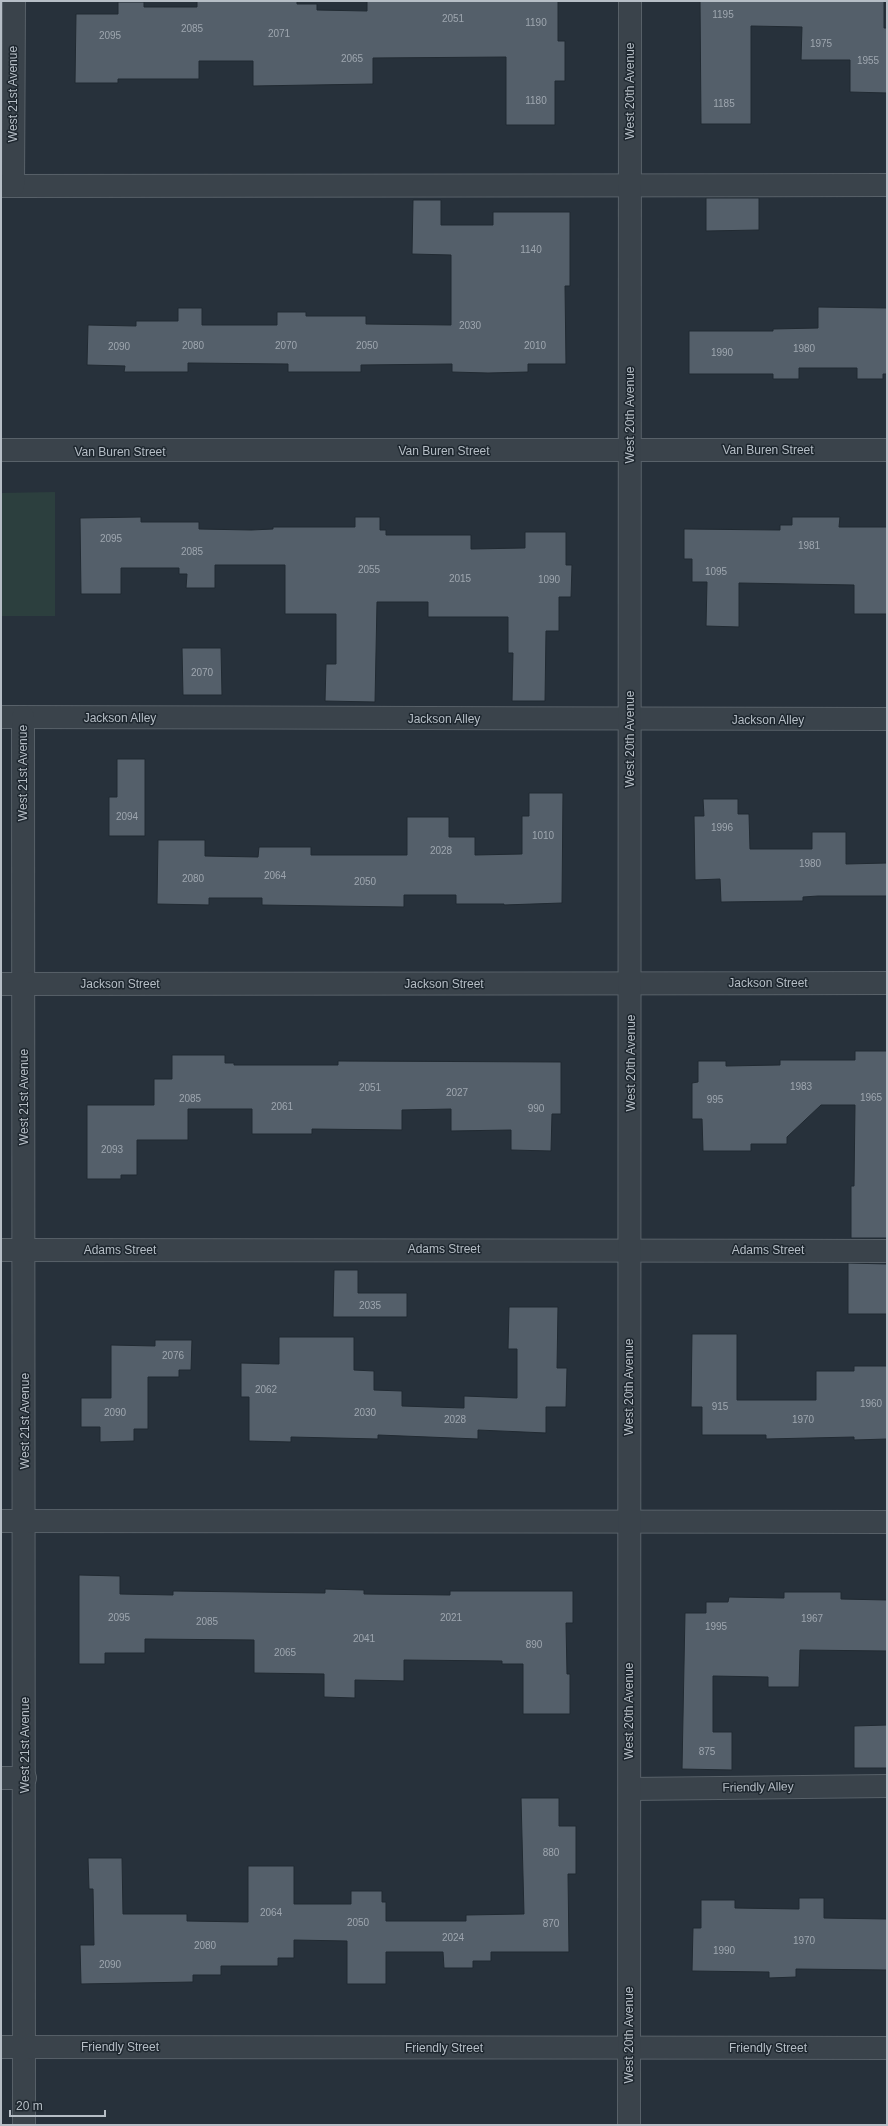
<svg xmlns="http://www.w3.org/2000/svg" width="888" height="2126" font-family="Helvetica,sans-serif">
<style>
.green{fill:#2c3f3e}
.building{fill:#545f6a;stroke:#212a32}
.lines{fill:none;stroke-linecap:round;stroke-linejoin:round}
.minor-casing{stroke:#586169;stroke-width:24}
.minor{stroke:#3a434b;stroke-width:22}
.labels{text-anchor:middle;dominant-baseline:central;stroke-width:3;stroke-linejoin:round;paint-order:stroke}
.number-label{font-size:10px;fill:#9ea6af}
.street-label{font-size:12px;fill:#b6bec6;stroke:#1f2830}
</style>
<rect width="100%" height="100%" fill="#27313b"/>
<path class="green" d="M 55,492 L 55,616 L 1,616 L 1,493 Z"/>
<g class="building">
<path d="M 197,1 L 297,1 L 297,4 L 317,4 L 317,10 L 367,11 L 367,1 L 558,1 L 558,41 L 565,41 L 565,81 L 555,81 L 555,125 L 506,125 L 506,57 L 373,58 L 373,84 L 253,86 L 253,61 L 199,61 L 199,79 L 118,79 L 118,83 L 75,83 L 76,14 L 118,14 L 118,2 L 144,2 L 144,7 L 197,7 Z"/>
<path d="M 700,1 L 884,1 L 884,28 L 887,28 L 887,93 L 850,92 L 850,60 L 801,60 L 802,27 L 751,26 L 751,124 L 701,124 Z"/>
<path d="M 706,198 L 759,198 L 759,230 L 706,231 Z"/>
<path d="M 413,200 L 441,200 L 441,225 L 493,225 L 493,212 L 570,212 L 570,286 L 565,286 L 566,364 L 528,364 L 528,372 L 488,373 L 452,372 L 452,364 L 361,365 L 361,372 L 288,372 L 288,364 L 188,363 L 188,372 L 124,372 L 125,366 L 87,365 L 88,325 L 136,326 L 136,321 L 178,321 L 178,308 L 202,308 L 202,325 L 277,325 L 277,312 L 306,312 L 306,316 L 366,316 L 366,324 L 451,325 L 451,255 L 412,254 Z"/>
<path d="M 818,307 L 887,308 L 887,374 L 883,374 L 883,379 L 857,379 L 857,368 L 799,368 L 799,379 L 773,379 L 773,374 L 689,374 L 689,331 L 773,331 L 773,329 L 818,328 Z"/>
<path d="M 141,517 L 141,522 L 199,522 L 199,529 L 251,530 L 273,529 L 273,527 L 355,527 L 355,517 L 380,517 L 380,530 L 386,530 L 386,535 L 471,535 L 471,549 L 525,548 L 525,532 L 566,532 L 566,565 L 572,565 L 571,597 L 559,597 L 559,631 L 546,631 L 545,701 L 512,701 L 513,653 L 508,653 L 508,617 L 428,617 L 428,602 L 377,602 L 375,702 L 325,701 L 326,664 L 336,664 L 336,614 L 285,614 L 285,565 L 215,565 L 215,588 L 186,588 L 187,574 L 179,574 L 179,568 L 121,568 L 121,594 L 81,594 L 80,518 Z"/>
<path d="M 792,517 L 840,517 L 839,527 L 887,527 L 887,614 L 854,614 L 854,585 L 739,583 L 739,627 L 706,626 L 707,582 L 692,582 L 692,559 L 684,559 L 684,529 L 780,530 L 780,525 L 792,525 Z"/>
<path d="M 182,648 L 221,648 L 222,695 L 183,695 Z"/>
<path d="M 117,759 L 145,759 L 145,836 L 109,836 L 109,797 L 117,797 Z"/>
<path d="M 529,793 L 563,793 L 562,903 L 504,905 L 504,904 L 456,904 L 456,895 L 404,895 L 404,907 L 262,905 L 262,898 L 209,898 L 209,905 L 157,904 L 158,840 L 205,840 L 205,856 L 258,857 L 259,847 L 311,847 L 311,855 L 407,855 L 407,817 L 449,817 L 449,837 L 475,837 L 475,855 L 522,854 L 522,816 L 529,816 Z"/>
<path d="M 703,799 L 738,799 L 738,814 L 749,814 L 750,849 L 812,849 L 812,832 L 846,832 L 846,864 L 887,863 L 887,896 L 818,896 L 803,897 L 803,901 L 721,902 L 720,879 L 695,880 L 694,816 L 704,816 Z"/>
<path d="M 855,1051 L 887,1051 L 887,1238 L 851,1238 L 851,1186 L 854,1186 L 855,1105 L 821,1105 L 787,1137 L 787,1144 L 751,1144 L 751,1151 L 703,1151 L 702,1119 L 692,1119 L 692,1083 L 698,1082 L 698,1061 L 726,1061 L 726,1066 L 780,1065 L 780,1060 L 855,1060 Z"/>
<path d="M 172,1055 L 225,1055 L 225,1063 L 234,1063 L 234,1065 L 338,1065 L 338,1061 L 561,1062 L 561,1114 L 552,1114 L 551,1151 L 511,1150 L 511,1130 L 451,1131 L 451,1109 L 402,1110 L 402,1130 L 312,1129 L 312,1134 L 252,1134 L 252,1109 L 188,1109 L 188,1140 L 137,1140 L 137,1175 L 121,1175 L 121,1179 L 87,1179 L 87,1105 L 154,1105 L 154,1079 L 172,1079 Z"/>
<path d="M 848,1263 L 887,1264 L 887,1314 L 848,1314 Z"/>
<path d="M 334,1270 L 358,1270 L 358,1293 L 407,1293 L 407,1317 L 333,1317 Z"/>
<path d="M 509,1307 L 558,1307 L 557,1368 L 567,1368 L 566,1407 L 546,1407 L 546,1433 L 478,1430 L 478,1439 L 378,1435 L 378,1439 L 291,1437 L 291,1442 L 249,1441 L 249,1397 L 241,1397 L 241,1363 L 279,1364 L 279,1337 L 354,1337 L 354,1370 L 374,1371 L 374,1390 L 402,1391 L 402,1406 L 464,1408 L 464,1396 L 517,1398 L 517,1349 L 508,1349 Z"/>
<path d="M 692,1334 L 737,1334 L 737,1400 L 816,1400 L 816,1371 L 854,1371 L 854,1366 L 887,1366 L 887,1439 L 854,1440 L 854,1437 L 766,1439 L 766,1435 L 702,1435 L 702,1407 L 691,1407 Z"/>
<path d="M 155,1340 L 192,1340 L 191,1370 L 179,1370 L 179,1377 L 148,1377 L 148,1429 L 134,1429 L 134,1441 L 100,1442 L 100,1427 L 81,1427 L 81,1398 L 111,1398 L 111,1345 L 155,1346 Z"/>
<path d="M 79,1575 L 120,1576 L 120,1594 L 173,1595 L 173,1591 L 325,1593 L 325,1589 L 364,1590 L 364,1594 L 450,1595 L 450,1591 L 573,1591 L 573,1623 L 566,1623 L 567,1674 L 570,1674 L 570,1714 L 523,1714 L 523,1664 L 502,1664 L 502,1661 L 404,1660 L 404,1681 L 355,1680 L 355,1698 L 324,1697 L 324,1674 L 254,1673 L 254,1640 L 145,1639 L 145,1653 L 105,1653 L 105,1664 L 79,1664 Z"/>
<path d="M 784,1592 L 841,1592 L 841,1599 L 887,1600 L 887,1651 L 800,1650 L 799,1687 L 768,1687 L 768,1677 L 713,1676 L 713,1732 L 732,1732 L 732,1770 L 682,1769 L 685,1613 L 706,1613 L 706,1602 L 728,1602 L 729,1597 L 784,1598 Z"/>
<path d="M 887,1725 L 887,1768 L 854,1768 L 854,1726 Z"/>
<path d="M 521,1798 L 559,1798 L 559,1826 L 576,1826 L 576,1874 L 568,1874 L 569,1952 L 491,1952 L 491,1961 L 473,1961 L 473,1968 L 444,1968 L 443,1952 L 386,1952 L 386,1984 L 347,1984 L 347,1941 L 294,1940 L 294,1958 L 278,1958 L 278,1966 L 221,1966 L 221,1975 L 193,1975 L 193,1982 L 81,1984 L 80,1945 L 94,1945 L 93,1889 L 89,1889 L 88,1858 L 122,1858 L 123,1914 L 187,1914 L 187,1921 L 248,1922 L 248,1866 L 294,1866 L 294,1904 L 351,1904 L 351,1891 L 382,1891 L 382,1902 L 386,1902 L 386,1921 L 466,1921 L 466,1915 L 524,1914 Z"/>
<path d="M 799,1898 L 824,1898 L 824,1918 L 887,1919 L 887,1970 L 796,1969 L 796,1977 L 769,1978 L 769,1972 L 692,1971 L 693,1928 L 701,1928 L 701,1900 L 735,1900 L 735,1908 L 799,1909 Z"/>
</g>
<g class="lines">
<defs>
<g id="minor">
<path d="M 1,186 L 887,185"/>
<path d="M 13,186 L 14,1"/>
<path d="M 1,450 L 887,450"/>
<path d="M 1,717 L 887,719"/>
<path d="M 23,717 L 24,2125"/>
<path d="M 1,984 L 887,983"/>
<path d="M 1,1250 L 887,1251"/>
<path d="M 1,1521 L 887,1522"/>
<path d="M 1,1778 L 25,1778"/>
<path d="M 630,1789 L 887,1786"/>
<path d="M 1,2047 L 887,2048"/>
<path d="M 629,2125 L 630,1"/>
</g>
</defs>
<use href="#minor" class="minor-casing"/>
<use href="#minor" class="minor"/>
</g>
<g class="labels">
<g class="number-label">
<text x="723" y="14">1195</text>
<text x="453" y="18">2051</text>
<text x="536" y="22">1190</text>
<text x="192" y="28">2085</text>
<text x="279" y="33">2071</text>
<text x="110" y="35">2095</text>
<text x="821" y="43">1975</text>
<text x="352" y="58">2065</text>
<text x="868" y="60">1955</text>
<text x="536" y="100">1180</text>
<text x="724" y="103">1185</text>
<text x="531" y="249">1140</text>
<text x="470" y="325">2030</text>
<text x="193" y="345">2080</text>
<text x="286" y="345">2070</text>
<text x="367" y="345">2050</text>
<text x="535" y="345">2010</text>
<text x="119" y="346">2090</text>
<text x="804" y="348">1980</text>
<text x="722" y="352">1990</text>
<text x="111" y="538">2095</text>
<text x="809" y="545">1981</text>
<text x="192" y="551">2085</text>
<text x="369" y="569">2055</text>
<text x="716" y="571">1095</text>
<text x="460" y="578">2015</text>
<text x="549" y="579">1090</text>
<text x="202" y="672">2070</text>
<text x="127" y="816">2094</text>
<text x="722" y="827">1996</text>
<text x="543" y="835">1010</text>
<text x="441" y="850">2028</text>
<text x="810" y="863">1980</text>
<text x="275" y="875">2064</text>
<text x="193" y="878">2080</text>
<text x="365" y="881">2050</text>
<text x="801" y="1086">1983</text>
<text x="370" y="1087">2051</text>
<text x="457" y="1092">2027</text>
<text x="871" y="1097">1965</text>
<text x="190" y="1098">2085</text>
<text x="715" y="1099">995</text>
<text x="282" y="1106">2061</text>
<text x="536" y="1108">990</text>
<text x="112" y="1149">2093</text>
<text x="370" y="1305">2035</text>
<text x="173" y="1355">2076</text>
<text x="266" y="1389">2062</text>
<text x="871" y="1403">1960</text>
<text x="720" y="1406">915</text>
<text x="115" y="1412">2090</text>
<text x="365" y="1412">2030</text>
<text x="455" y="1419">2028</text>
<text x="803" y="1419">1970</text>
<text x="119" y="1617">2095</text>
<text x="451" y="1617">2021</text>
<text x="812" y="1618">1967</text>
<text x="207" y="1621">2085</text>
<text x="716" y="1626">1995</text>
<text x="364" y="1638">2041</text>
<text x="534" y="1644">890</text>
<text x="285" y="1652">2065</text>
<text x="707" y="1751">875</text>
<text x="551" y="1852">880</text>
<text x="271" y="1912">2064</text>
<text x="358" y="1922">2050</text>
<text x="551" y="1923">870</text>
<text x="453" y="1937">2024</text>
<text x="804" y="1940">1970</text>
<text x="205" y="1945">2080</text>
<text x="724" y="1950">1990</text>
<text x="110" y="1964">2090</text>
</g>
<g class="street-label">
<text transform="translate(630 91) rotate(-90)">West 20th Avenue</text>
<text transform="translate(13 94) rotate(-90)">West 21st Avenue</text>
<text transform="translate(630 415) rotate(-90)">West 20th Avenue</text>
<text x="768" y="450">Van Buren Street</text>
<text x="444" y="451">Van Buren Street</text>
<text x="120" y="452">Van Buren Street</text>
<text x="120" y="718">Jackson Alley</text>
<text x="444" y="719">Jackson Alley</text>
<text x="768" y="720">Jackson Alley</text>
<text transform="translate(630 739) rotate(-90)">West 20th Avenue</text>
<text transform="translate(23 773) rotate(-90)">West 21st Avenue</text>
<text x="768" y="983">Jackson Street</text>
<text x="120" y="984">Jackson Street</text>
<text x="444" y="984">Jackson Street</text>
<text transform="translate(631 1063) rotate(-90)">West 20th Avenue</text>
<text transform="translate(24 1097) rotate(-90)">West 21st Avenue</text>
<text x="444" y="1249">Adams Street</text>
<text x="120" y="1250">Adams Street</text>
<text x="768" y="1250">Adams Street</text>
<text transform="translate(629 1387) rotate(-90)">West 20th Avenue</text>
<text transform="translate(25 1421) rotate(-90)">West 21st Avenue</text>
<text transform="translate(629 1711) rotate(-90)">West 20th Avenue</text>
<text transform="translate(25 1745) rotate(-90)">West 21st Avenue</text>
<text transform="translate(758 1787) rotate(-1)">Friendly Alley</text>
<text transform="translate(629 2035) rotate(-90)">West 20th Avenue</text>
<text x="120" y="2047">Friendly Street</text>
<text x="444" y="2048">Friendly Street</text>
<text x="768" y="2048">Friendly Street</text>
</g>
</g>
<rect width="888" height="2126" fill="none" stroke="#b6bec6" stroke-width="4"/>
<path d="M10 2110v6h95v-6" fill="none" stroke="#b6bec6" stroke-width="2"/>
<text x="16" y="2110" font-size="12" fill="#b6bec6" stroke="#1f2830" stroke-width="3" paint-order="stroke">20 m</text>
</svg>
